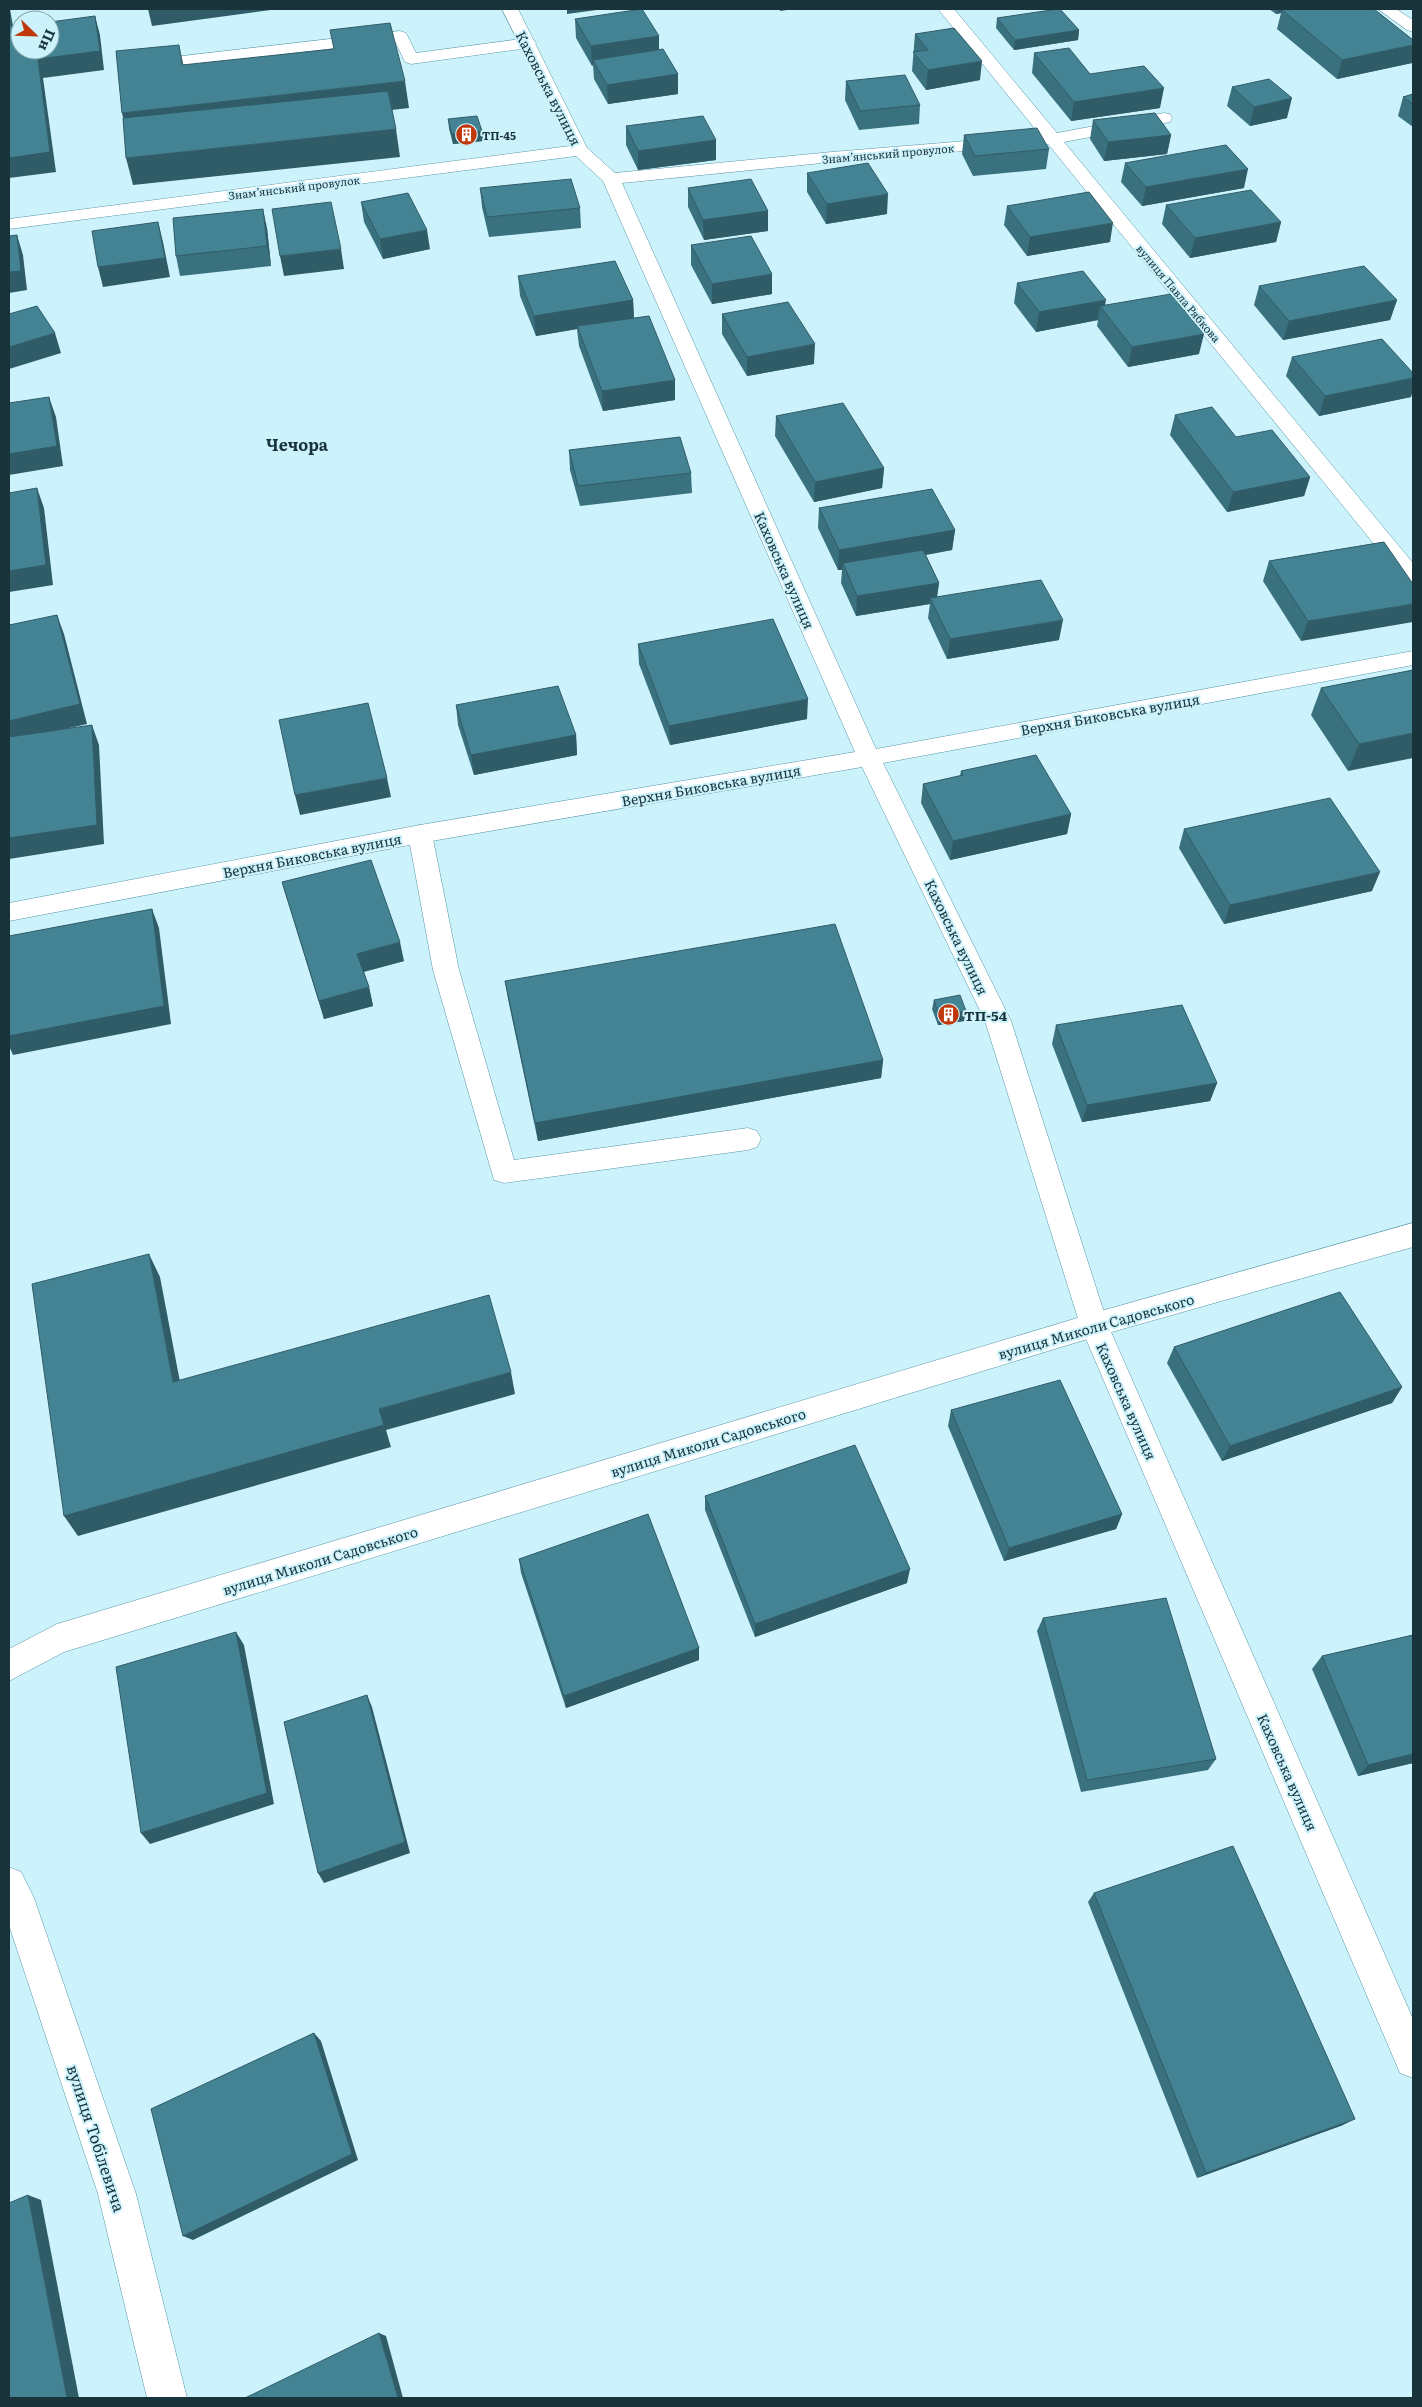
<svg xmlns="http://www.w3.org/2000/svg" width="1422" height="2407" font-family="Literata,serif">
<style>
.lines{fill:none;stroke-linecap:round;stroke-linejoin:round}
.lane-casing{stroke:#5695a5;stroke-width:1}
.street-casing{stroke:#5695a5;stroke-width:1}
.secondary-casing{stroke:#5695a5;stroke-width:1}
.lane{fill:#fff;fill-rule:evenodd}
.street{fill:#fff;fill-rule:evenodd}
.secondary{fill:#fff;fill-rule:evenodd}
.wall{fill:#3a717e}
.shaded-wall{fill:#305c67}
.building{fill:#448393;stroke:#305c67}
.labels{text-anchor:middle;dominant-baseline:central;stroke-width:4;stroke-linejoin:round;paint-order:stroke}
.far-poi-label{font-size:11px;font-weight:bold;fill:#19333a;stroke:#ccf2fc;text-anchor:start}
.far-street-label{font-size:11px;fill:#19333a;stroke:#ccf2fc}
.street-label{font-size:14px;fill:#19333a;stroke:#ccf2fc}
.poi-label{font-size:14px;font-weight:bold;fill:#19333a;stroke:#ccf2fc;text-anchor:start}
.far-district-label{font-size:16px;font-weight:bold;fill:#19333a;stroke:#ccf2fc}
.near-street-label{font-size:16px;fill:#19333a;stroke:#ccf2fc}
</style>
<rect width="100%" height="100%" fill="#ccf2fc"/>
<g class="lines">
<defs>
<g id="lane">
<path d="M 400,31 L 406,33 L 416,53 L 528,38 L 534,40 L 536,43 L 534,46 L 528,48 L 411,64 L 405,62 L 395,41 L 148,70 L 142,68 L 140,65 L 142,62 L 148,60 Z"/>
<path d="M 420,825 L 428,828 L 432,834 L 459,970 L 514,1160 L 748,1128 L 757,1131 L 761,1139 L 757,1147 L 748,1150 L 504,1183 L 494,1180 L 433,970 L 408,834 L 412,828 Z"/>
</g>
<g id="street">
<path d="M 502,9 L 518,9 L 587,148 L 615,173 L 832,152 L 1040,135 L 938,9 L 954,9 L 1057,133 L 1164,113 L 1170,114 L 1172,118 L 1170,122 L 1064,142 L 1413,563 L 1413,584 L 1405,582 L 1048,144 L 832,162 L 622,183 L 876,749 L 1413,651 L 1413,665 L 883,763 L 1011,1021 L 1108,1325 L 1413,2019 L 1413,2078 L 1400,2073 L 1080,1325 L 985,1021 L 862,767 L 420,843 L 9,921 L 9,903 L 420,825 L 855,752 L 603,181 L 576,156 L 9,229 L 9,219 L 570,146 Z"/>
<path d="M 1378,9 L 1396,9 L 1413,20 L 1413,32 L 1407,30 Z"/>
<path d="M 9,1867 L 21,1872 L 34,1898 L 136,2194 L 187,2398 L 147,2398 L 98,2194 L 9,1925 Z"/>
</g>
<path id="secondary" d="M 1413,1223 L 1413,1247 L 1094,1337 L 64,1652 L 9,1681 L 9,1649 L 57,1624 L 1094,1313 Z"/>
</defs>
<use href="#lane" class="lane-casing"/>
<use href="#street" class="street-casing"/>
<use href="#secondary" class="secondary-casing"/>
<use href="#lane" class="lane"/>
<use href="#street" class="street"/>
<use href="#secondary" class="secondary"/>
</g>
<g class="wall">
<path d="M 1269,9 L 1374,9 L 1413,40 L 1413,60 L 1412,63 L 1337,79 L 1277,29 L 1281,13 L 1276,14 Z"/>
<path d="M 997,18 L 1079,30 L 1078,40 L 1014,50 L 996,28 Z"/>
<path d="M 575,19 L 659,36 L 659,50 L 678,74 L 678,94 L 608,104 L 594,79 L 593,65 L 592,66 L 576,38 Z"/>
<path d="M 915,34 L 980,80 L 926,90 L 912,71 Z"/>
<path d="M 1034,53 L 1090,74 L 1160,108 L 1071,121 L 1032,73 Z"/>
<path d="M 846,81 L 920,105 L 919,124 L 859,130 L 845,100 Z"/>
<path d="M 1232,87 L 1287,118 L 1250,126 L 1227,106 Z"/>
<path d="M 1413,94 L 1413,127 L 1398,116 L 1403,97 Z"/>
<path d="M 448,119 L 482,131 L 483,141 L 453,144 L 449,129 Z"/>
<path d="M 1093,120 L 1171,135 L 1167,154 L 1104,161 L 1090,139 Z"/>
<path d="M 626,126 L 716,140 L 716,160 L 638,170 L 626,145 Z"/>
<path d="M 964,135 L 1049,149 L 1046,169 L 973,176 L 962,154 Z"/>
<path d="M 1125,163 L 1244,188 L 1142,206 L 1121,182 Z"/>
<path d="M 807,173 L 887,214 L 826,224 L 807,192 Z"/>
<path d="M 480,188 L 580,208 L 581,228 L 489,237 L 482,207 Z"/>
<path d="M 688,188 L 768,211 L 768,231 L 704,240 L 688,207 Z"/>
<path d="M 361,202 L 430,249 L 383,259 L 364,222 Z"/>
<path d="M 1166,205 L 1281,222 L 1276,242 L 1190,258 L 1162,224 Z"/>
<path d="M 1007,206 L 1110,242 L 1027,256 L 1004,225 Z"/>
<path d="M 267,228 L 271,266 L 180,276 L 176,256 Z"/>
<path d="M 691,245 L 772,294 L 712,304 L 691,265 Z"/>
<path d="M 518,276 L 633,300 L 634,318 L 675,400 L 603,411 L 579,346 L 577,329 L 536,336 L 520,296 Z"/>
<path d="M 1017,283 L 1104,306 L 1199,354 L 1128,367 L 1097,326 L 1098,320 L 1036,332 L 1014,303 Z"/>
<path d="M 1259,286 L 1397,300 L 1390,320 L 1283,340 L 1254,305 Z"/>
<path d="M 722,314 L 814,364 L 747,376 L 722,334 Z"/>
<path d="M 1292,357 L 1411,397 L 1319,416 L 1286,376 Z"/>
<path d="M 1175,415 L 1236,437 L 1310,477 L 1304,496 L 1227,512 L 1170,435 Z"/>
<path d="M 776,416 L 884,468 L 882,488 L 814,502 L 775,436 Z"/>
<path d="M 569,450 L 691,473 L 692,493 L 580,506 L 570,470 Z"/>
<path d="M 819,508 L 955,530 L 952,550 L 926,555 L 939,583 L 937,597 L 1059,640 L 947,659 L 928,618 L 930,604 L 856,616 L 841,583 L 842,570 L 838,570 L 818,528 Z"/>
<path d="M 1384,542 L 1301,641 L 1263,581 L 1269,561 Z"/>
<path d="M 638,644 L 807,719 L 670,745 L 639,664 Z"/>
<path d="M 1413,670 L 1348,771 L 1311,715 L 1321,688 Z"/>
<path d="M 456,705 L 576,735 L 577,755 L 474,775 L 458,725 Z"/>
<path d="M 961,771 L 1071,814 L 1067,834 L 950,860 L 921,803 L 923,784 L 960,776 Z"/>
<path d="M 1184,829 L 1372,891 L 1224,924 L 1179,848 Z"/>
<path d="M 282,882 L 404,961 L 364,972 L 369,987 L 373,1006 L 324,1019 Z"/>
<path d="M 505,981 L 883,1060 L 881,1078 L 538,1141 L 508,999 Z"/>
<path d="M 934,1000 L 964,1021 L 938,1025 L 932,1009 Z"/>
<path d="M 1056,1025 L 1217,1083 L 1210,1101 L 1082,1122 L 1052,1044 Z"/>
<path d="M 1174,1347 L 1402,1387 L 1392,1403 L 1222,1461 L 1167,1363 Z"/>
<path d="M 951,1410 L 1122,1514 L 1116,1529 L 1004,1561 L 948,1426 Z"/>
<path d="M 705,1496 L 907,1583 L 755,1637 L 705,1510 Z"/>
<path d="M 519,1559 L 699,1648 L 699,1660 L 566,1708 L 521,1573 Z"/>
<path d="M 1043,1618 L 1216,1759 L 1208,1770 L 1081,1792 L 1037,1631 Z"/>
<path d="M 1413,1635 L 1413,1763 L 1358,1776 L 1312,1669 L 1322,1656 Z"/>
<path d="M 1094,1893 L 1343,2125 L 1197,2178 L 1088,1902 Z"/>
</g>
<g class="shaded-wall">
<path d="M 9,9 L 10,9 L 13,26 L 9,26 Z"/>
<path d="M 148,9 L 278,9 L 152,26 Z"/>
<path d="M 567,9 L 604,9 L 567,14 Z"/>
<path d="M 780,9 L 794,9 L 780,11 Z"/>
<path d="M 1278,9 L 1302,9 L 1282,10 L 1281,13 L 1276,14 Z"/>
<path d="M 95,16 L 100,35 L 104,70 L 43,78 L 56,172 L 9,178 L 9,158 L 38,59 Z"/>
<path d="M 1079,30 L 1078,40 L 1014,50 L 1015,40 Z"/>
<path d="M 659,36 L 659,55 L 593,60 L 593,65 L 592,66 L 591,46 Z"/>
<path d="M 179,45 L 185,72 L 182,65 Z"/>
<path d="M 1413,45 L 1413,60 L 1412,63 L 1337,79 L 1342,60 Z"/>
<path d="M 982,61 L 980,80 L 926,90 L 928,70 Z"/>
<path d="M 678,74 L 678,94 L 608,104 L 607,85 Z"/>
<path d="M 405,81 L 409,108 L 128,140 L 122,113 Z"/>
<path d="M 1164,88 L 1160,108 L 1071,121 L 1074,102 Z"/>
<path d="M 1292,98 L 1287,118 L 1250,126 L 1254,107 Z"/>
<path d="M 396,129 L 400,157 L 133,185 L 126,158 Z"/>
<path d="M 482,131 L 483,141 L 453,144 L 452,134 Z"/>
<path d="M 1171,135 L 1167,154 L 1104,161 L 1108,142 Z"/>
<path d="M 716,140 L 716,160 L 638,170 L 638,151 Z"/>
<path d="M 1248,169 L 1244,188 L 1142,206 L 1146,187 Z"/>
<path d="M 888,194 L 887,214 L 826,224 L 827,204 Z"/>
<path d="M 263,209 L 267,228 L 271,266 L 267,246 Z"/>
<path d="M 768,211 L 768,231 L 704,240 L 703,220 Z"/>
<path d="M 158,222 L 163,242 L 170,277 L 103,287 L 98,267 Z"/>
<path d="M 1281,222 L 1276,242 L 1190,258 L 1195,238 Z"/>
<path d="M 1113,223 L 1110,242 L 1027,256 L 1030,237 Z"/>
<path d="M 427,230 L 430,249 L 383,259 L 380,239 Z"/>
<path d="M 17,235 L 23,255 L 27,290 L 9,293 L 9,272 Z"/>
<path d="M 341,249 L 344,269 L 284,276 L 280,256 Z"/>
<path d="M 772,274 L 772,294 L 712,304 L 712,284 Z"/>
<path d="M 633,300 L 634,320 L 577,326 L 577,329 L 536,336 L 534,316 Z"/>
<path d="M 1106,300 L 1104,311 L 1100,306 L 1098,320 L 1036,332 L 1039,312 Z"/>
<path d="M 1397,300 L 1390,320 L 1283,340 L 1289,321 Z"/>
<path d="M 55,333 L 61,353 L 9,369 L 9,347 Z"/>
<path d="M 1204,334 L 1199,354 L 1128,367 L 1132,347 Z"/>
<path d="M 815,344 L 814,364 L 747,376 L 747,357 Z"/>
<path d="M 1413,378 L 1413,390 L 1411,397 L 1319,416 L 1325,396 Z"/>
<path d="M 675,380 L 675,400 L 603,411 L 602,391 Z"/>
<path d="M 49,397 L 56,417 L 63,466 L 9,475 L 9,454 Z"/>
<path d="M 884,468 L 882,488 L 814,502 L 815,482 Z"/>
<path d="M 1310,477 L 1304,496 L 1227,512 L 1233,492 Z"/>
<path d="M 37,488 L 44,508 L 53,585 L 9,592 L 9,571 Z"/>
<path d="M 955,530 L 952,550 L 845,569 L 843,563 L 842,570 L 838,570 L 839,550 Z"/>
<path d="M 939,583 L 936,603 L 930,598 L 930,604 L 856,616 L 857,596 Z"/>
<path d="M 1413,604 L 1413,622 L 1301,641 L 1308,621 Z"/>
<path d="M 57,615 L 64,634 L 87,724 L 9,742 L 9,721 Z"/>
<path d="M 1063,620 L 1059,640 L 947,659 L 950,639 Z"/>
<path d="M 808,699 L 807,719 L 670,745 L 669,726 Z"/>
<path d="M 92,725 L 99,745 L 104,844 L 9,859 L 9,838 Z"/>
<path d="M 1413,733 L 1413,758 L 1348,771 L 1359,744 Z"/>
<path d="M 576,735 L 577,755 L 474,775 L 471,755 Z"/>
<path d="M 387,778 L 391,797 L 300,815 L 295,795 Z"/>
<path d="M 1071,814 L 1067,834 L 950,860 L 953,841 Z"/>
<path d="M 1380,872 L 1372,891 L 1224,924 L 1230,905 Z"/>
<path d="M 152,909 L 159,928 L 171,1024 L 13,1055 L 9,1046 L 9,1036 Z"/>
<path d="M 400,942 L 404,961 L 362,972 L 357,954 Z"/>
<path d="M 369,987 L 373,1006 L 324,1019 L 319,1001 Z"/>
<path d="M 966,1011 L 964,1021 L 938,1025 L 939,1016 Z"/>
<path d="M 883,1060 L 881,1078 L 538,1141 L 535,1123 Z"/>
<path d="M 1217,1083 L 1210,1101 L 1082,1122 L 1087,1105 Z"/>
<path d="M 149,1254 L 160,1277 L 184,1403 L 173,1382 Z"/>
<path d="M 511,1372 L 515,1394 L 386,1430 L 391,1447 L 78,1536 L 64,1516 L 379,1409 Z"/>
<path d="M 1402,1387 L 1392,1403 L 1222,1461 L 1230,1446 Z"/>
<path d="M 1122,1514 L 1116,1529 L 1004,1561 L 1009,1548 Z"/>
<path d="M 910,1569 L 907,1583 L 755,1637 L 755,1624 Z"/>
<path d="M 236,1632 L 244,1645 L 274,1804 L 150,1844 L 141,1833 Z"/>
<path d="M 699,1648 L 699,1660 L 566,1708 L 564,1696 Z"/>
<path d="M 367,1695 L 372,1707 L 410,1853 L 324,1883 L 318,1873 Z"/>
<path d="M 1413,1754 L 1413,1763 L 1358,1776 L 1368,1765 Z"/>
<path d="M 314,2033 L 321,2041 L 358,2160 L 193,2240 L 183,2236 Z"/>
<path d="M 1355,2119 L 1343,2125 L 1197,2178 L 1206,2173 Z"/>
<path d="M 28,2195 L 41,2200 L 79,2398 L 67,2398 Z"/>
<path d="M 379,2333 L 386,2336 L 403,2398 L 398,2398 Z"/>
</g>
<g class="building">
<path d="M 642,9 L 659,36 L 591,46 L 575,19 Z"/>
<path d="M 1058,9 L 1060,9 L 1079,30 L 1015,40 L 997,18 Z"/>
<path d="M 1287,9 L 1374,9 L 1413,40 L 1413,45 L 1342,60 L 1282,10 Z"/>
<path d="M 95,16 L 100,51 L 38,59 L 50,152 L 9,158 L 9,27 L 20,25 L 20,50 L 50,50 L 50,22 Z"/>
<path d="M 390,23 L 405,81 L 122,113 L 116,51 L 179,45 L 182,65 L 334,49 L 330,30 Z"/>
<path d="M 954,28 L 982,61 L 928,70 L 913,52 L 928,50 L 915,34 Z"/>
<path d="M 1069,48 L 1090,74 L 1144,66 L 1164,88 L 1074,102 L 1034,53 Z"/>
<path d="M 663,49 L 678,74 L 607,85 L 593,60 Z"/>
<path d="M 905,75 L 920,105 L 860,111 L 846,81 Z"/>
<path d="M 1269,79 L 1292,98 L 1254,107 L 1232,87 Z"/>
<path d="M 388,91 L 396,129 L 126,158 L 123,118 Z"/>
<path d="M 1413,94 L 1413,104 L 1403,97 Z"/>
<path d="M 1155,113 L 1171,135 L 1108,142 L 1093,120 Z"/>
<path d="M 477,116 L 482,131 L 452,134 L 448,119 Z"/>
<path d="M 703,116 L 716,140 L 638,151 L 626,126 Z"/>
<path d="M 1037,128 L 1049,149 L 975,156 L 964,135 Z"/>
<path d="M 1226,145 L 1248,169 L 1146,187 L 1125,163 Z"/>
<path d="M 868,163 L 888,194 L 827,204 L 807,173 Z"/>
<path d="M 571,179 L 580,208 L 487,217 L 480,188 Z"/>
<path d="M 751,179 L 768,211 L 703,220 L 688,188 Z"/>
<path d="M 1251,190 L 1281,222 L 1195,238 L 1166,205 Z"/>
<path d="M 1089,192 L 1113,223 L 1030,237 L 1007,206 Z"/>
<path d="M 408,193 L 427,230 L 380,239 L 361,202 Z"/>
<path d="M 331,202 L 341,249 L 280,256 L 272,209 Z"/>
<path d="M 263,209 L 267,246 L 176,256 L 173,218 Z"/>
<path d="M 158,222 L 165,258 L 98,267 L 92,231 Z"/>
<path d="M 17,235 L 21,271 L 9,272 L 9,236 Z"/>
<path d="M 751,236 L 772,274 L 712,284 L 691,245 Z"/>
<path d="M 615,261 L 633,300 L 534,316 L 518,276 Z"/>
<path d="M 1364,266 L 1397,300 L 1289,321 L 1259,286 Z"/>
<path d="M 1083,271 L 1106,300 L 1039,312 L 1017,283 Z"/>
<path d="M 1171,294 L 1204,334 L 1132,347 L 1100,306 Z"/>
<path d="M 788,302 L 815,344 L 747,357 L 722,314 Z"/>
<path d="M 37,306 L 55,333 L 9,347 L 9,314 Z"/>
<path d="M 649,316 L 675,380 L 602,391 L 577,326 Z"/>
<path d="M 1382,339 L 1413,373 L 1413,378 L 1325,396 L 1292,357 Z"/>
<path d="M 49,397 L 57,446 L 9,454 L 9,403 Z"/>
<path d="M 843,403 L 884,468 L 815,482 L 776,416 Z"/>
<path d="M 1212,407 L 1236,437 L 1272,430 L 1310,477 L 1233,492 L 1175,415 Z"/>
<path d="M 680,437 L 691,473 L 578,486 L 569,450 Z"/>
<path d="M 37,488 L 46,565 L 9,571 L 9,493 Z"/>
<path d="M 932,489 L 955,530 L 839,550 L 819,508 Z"/>
<path d="M 1384,542 L 1413,584 L 1413,604 L 1308,621 L 1269,561 Z"/>
<path d="M 923,550 L 939,583 L 857,596 L 843,563 Z"/>
<path d="M 1041,580 L 1063,620 L 950,639 L 930,598 Z"/>
<path d="M 57,615 L 80,704 L 9,721 L 9,625 Z"/>
<path d="M 773,619 L 808,699 L 669,726 L 638,644 Z"/>
<path d="M 1413,670 L 1413,733 L 1359,744 L 1321,688 Z"/>
<path d="M 558,686 L 576,735 L 471,755 L 456,705 Z"/>
<path d="M 368,703 L 387,778 L 295,795 L 279,720 Z"/>
<path d="M 92,725 L 97,825 L 9,838 L 9,737 Z"/>
<path d="M 1036,755 L 1071,814 L 953,841 L 923,784 L 963,775 L 961,771 Z"/>
<path d="M 1330,798 L 1380,872 L 1230,905 L 1184,829 Z"/>
<path d="M 371,860 L 400,942 L 357,954 L 369,987 L 319,1001 L 282,882 Z"/>
<path d="M 152,909 L 164,1006 L 9,1036 L 9,936 Z"/>
<path d="M 835,924 L 883,1060 L 535,1123 L 505,981 Z"/>
<path d="M 960,995 L 966,1011 L 939,1016 L 934,1000 Z"/>
<path d="M 1182,1005 L 1217,1083 L 1087,1105 L 1056,1025 Z"/>
<path d="M 149,1254 L 173,1382 L 489,1295 L 511,1372 L 379,1409 L 384,1425 L 64,1516 L 32,1284 Z"/>
<path d="M 1340,1292 L 1402,1387 L 1230,1446 L 1174,1347 Z"/>
<path d="M 1060,1380 L 1122,1514 L 1009,1548 L 951,1410 Z"/>
<path d="M 855,1445 L 910,1569 L 755,1624 L 705,1496 Z"/>
<path d="M 648,1514 L 699,1648 L 564,1696 L 519,1559 Z"/>
<path d="M 1166,1598 L 1216,1759 L 1087,1780 L 1043,1618 Z"/>
<path d="M 236,1632 L 267,1793 L 141,1833 L 116,1667 Z"/>
<path d="M 1413,1635 L 1413,1754 L 1368,1765 L 1322,1656 Z"/>
<path d="M 367,1695 L 405,1842 L 318,1873 L 284,1722 Z"/>
<path d="M 1233,1846 L 1355,2119 L 1206,2173 L 1094,1893 Z"/>
<path d="M 314,2033 L 352,2154 L 183,2236 L 151,2109 Z"/>
<path d="M 28,2195 L 67,2398 L 9,2398 L 9,2203 Z"/>
<path d="M 379,2333 L 398,2398 L 245,2398 Z"/>
</g>
<defs>
<symbol id="building-disc" viewBox="-11 -11 22 22"><circle r="9.5" fill="#c0370b" stroke="#ccf2fc"/><path d="M-4-6H4V6H1V3H-1V6H-4ZM-2.5-4.3h1.7v1.8h-1.7ZM.8-4.3h1.7v1.8H.8ZM-2.5-1h1.7V.8h-1.7ZM.8-1h1.7V.8H.8Z" fill="#fff"/></symbol>
</defs>
<g fill-rule="evenodd">
<use href="#building-disc" x="454" y="122" width="25" height="25"/>
<use href="#building-disc" x="936" y="1002" width="25" height="25"/>
</g>
<g class="labels">
<g class="far-poi-label">
<text x="482" y="135">ТП-45</text>
</g>
<g class="far-street-label">
<text transform="translate(888 153) rotate(-5)">Знамʼянський провулок</text>
<text transform="translate(294 187) rotate(-7)">Знамʼянський провулок</text>
<text transform="translate(1179 293) rotate(50)">вулиця Павла Рябкова</text>
</g>
<g class="street-label">
<text transform="translate(549 88) rotate(63)">Каховська вулиця</text>
<text transform="translate(785 570) rotate(66)">Каховська вулиця</text>
<text transform="translate(1110 714) rotate(-10)">Верхня Биковська вулиця</text>
<text transform="translate(711 785) rotate(-10)">Верхня Биковська вулиця</text>
<text transform="translate(312 855) rotate(-11)">Верхня Биковська вулиця</text>
<text transform="translate(957 937) rotate(64)">Каховська вулиця</text>
<text transform="translate(1096 1326) rotate(-16)">вулиця Миколи Садовського</text>
<text transform="translate(1127 1401) rotate(66)">Каховська вулиця</text>
<text transform="translate(708 1442) rotate(-17)">вулиця Миколи Садовського</text>
<text transform="translate(320 1560) rotate(-17)">вулиця Миколи Садовського</text>
<text transform="translate(1288 1772) rotate(66)">Каховська вулиця</text>
</g>
<g class="poi-label">
<text x="964" y="1015">ТП-54</text>
</g>
<g class="far-district-label">
<text x="297" y="444">Чечора</text>
</g>
<g class="near-street-label">
<text transform="translate(97 2138) rotate(72)">вулиця Тобілевича</text>
</g>
</g>
<rect width="1422" height="2407" fill="none" stroke="#19333a" stroke-width="20"/>
<g transform="translate(35 35) rotate(113)"><circle r="24" fill="#ccf2fc" stroke="#84a6ae"/>
<path d="M0-4L9 19L0 12L-9 19Z" fill="#c0370b"/>
<text y="-8" font-size="14" font-weight="bold" text-anchor="middle" fill="#19333a">Пн</text>
</g>
</svg>
